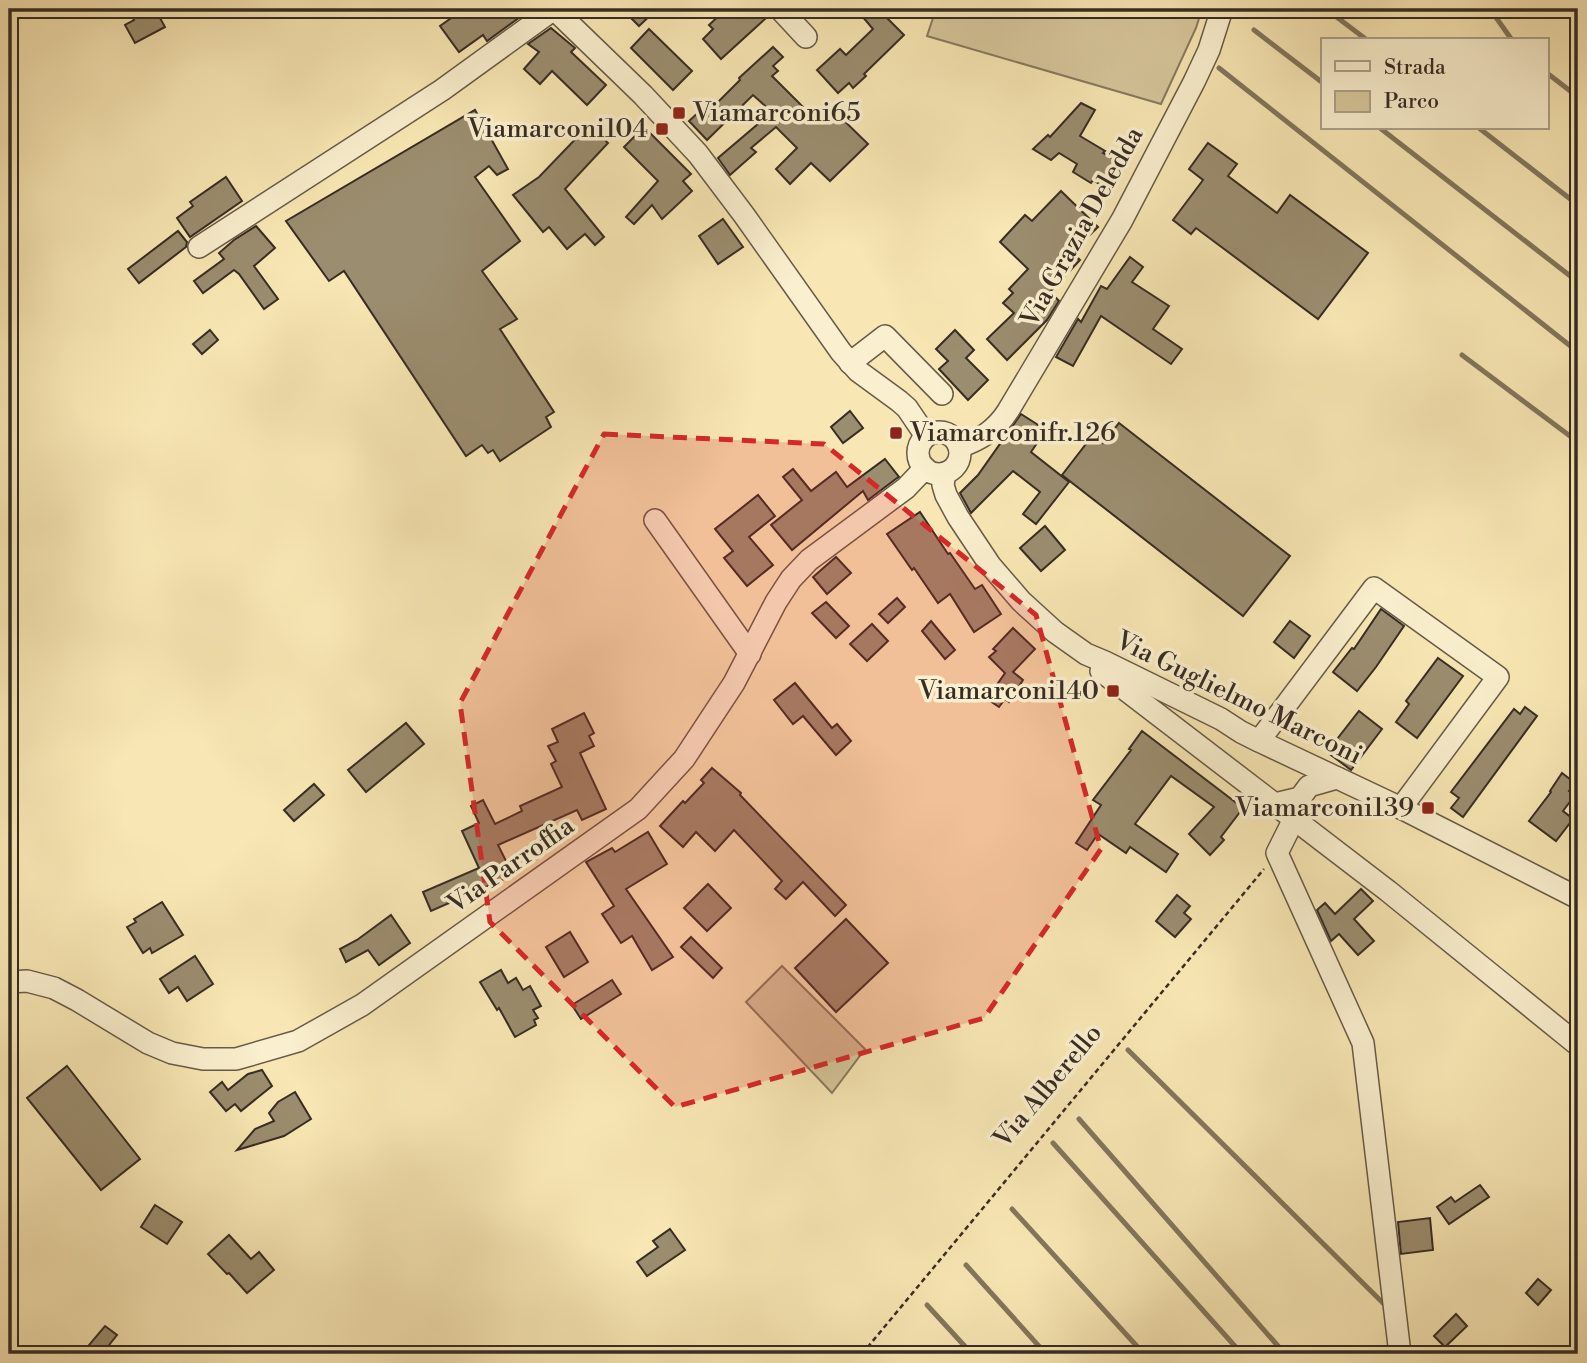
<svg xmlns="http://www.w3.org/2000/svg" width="1587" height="1363" font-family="'Libre Bodoni',serif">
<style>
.green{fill:#d7c79c;stroke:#877a60;stroke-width:2}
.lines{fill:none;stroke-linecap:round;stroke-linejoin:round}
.stream{stroke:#83765d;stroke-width:5}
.building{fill:#9b8d6f;stroke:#372c24;stroke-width:2}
.minor-casing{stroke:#675b48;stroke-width:24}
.path{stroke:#372c24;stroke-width:2.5;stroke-dasharray:5 3.5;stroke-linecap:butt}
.minor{stroke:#faefce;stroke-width:21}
.marked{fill:#d62828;fill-opacity:0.2;stroke:#d62828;stroke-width:5;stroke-dasharray:14 9;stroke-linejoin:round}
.poi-dot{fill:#8f2418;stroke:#faefce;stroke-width:2.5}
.labels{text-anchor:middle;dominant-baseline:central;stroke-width:7;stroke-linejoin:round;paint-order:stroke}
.poi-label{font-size:26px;fill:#372c24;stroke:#faefce;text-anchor:end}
.street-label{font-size:26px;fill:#372c24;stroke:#faefce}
</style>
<rect width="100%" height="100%" fill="#f8e7b4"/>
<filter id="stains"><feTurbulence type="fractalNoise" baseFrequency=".00286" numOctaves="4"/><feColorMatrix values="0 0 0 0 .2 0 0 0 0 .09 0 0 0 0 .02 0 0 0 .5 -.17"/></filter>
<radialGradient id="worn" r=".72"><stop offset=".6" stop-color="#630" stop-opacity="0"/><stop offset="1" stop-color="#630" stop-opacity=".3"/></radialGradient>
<g class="green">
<path d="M 936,9 L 1202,9 L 1196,28 L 1161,104 L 927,36 Z"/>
<path d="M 782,966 L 865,1049 L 832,1093 L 746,1002 Z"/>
</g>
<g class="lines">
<g class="stream">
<path d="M 1326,9 L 1367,40"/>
<path d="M 1490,9 L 1512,40"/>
<path d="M 1254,30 L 1323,83"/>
<path d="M 1219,68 L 1578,352"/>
<path d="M 1547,73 L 1578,97"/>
<path d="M 1380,128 L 1578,282"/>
<path d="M 1479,128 L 1578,205"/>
<path d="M 1462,355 L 1578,442"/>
<path d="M 1128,1050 L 1387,1307"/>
<path d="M 1079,1119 L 1285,1354"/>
<path d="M 1053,1143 L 1242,1354"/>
<path d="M 1012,1209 L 1144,1354"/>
<path d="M 966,1265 L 1046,1354"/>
<path d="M 927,1305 L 972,1354"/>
</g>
</g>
<g class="building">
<path d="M 137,9 L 155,9 L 165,27 L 135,43 L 125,25 L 134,20 L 130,13 Z"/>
<path d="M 464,9 L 525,9 L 527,12 L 487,41 L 483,35 L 459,52 L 440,26 Z"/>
<path d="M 622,9 L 657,9 L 639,26 Z"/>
<path d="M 726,9 L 755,9 L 765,19 L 721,59 L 703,39 L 713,29 L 709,25 Z"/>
<path d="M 856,9 L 878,9 L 904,35 L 864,74 L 866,76 L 853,88 L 849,83 L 838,93 L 817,70 L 840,49 L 846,55 L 873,29 Z"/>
<path d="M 551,28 L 575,48 L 571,52 L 606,85 L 587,105 L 552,71 L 540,84 L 524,69 L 539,52 L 528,44 Z"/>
<path d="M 649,29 L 692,71 L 673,90 L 631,48 Z"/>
<path d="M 773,47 L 783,57 L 773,66 L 778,71 L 772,76 L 812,116 L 827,104 L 868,144 L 830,181 L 811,163 L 790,184 L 776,169 L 797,148 L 776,127 L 751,148 L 756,152 L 730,175 L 718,158 L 772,112 L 753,95 L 707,140 L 689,121 L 700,111 L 704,116 L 740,80 L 739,78 Z"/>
<path d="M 1081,103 L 1095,110 L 1080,136 L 1105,151 L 1103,153 L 1122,164 L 1107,189 L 1093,180 L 1091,183 L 1073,172 L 1077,164 L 1059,153 L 1051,160 L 1033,149 L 1048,135 L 1050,137 Z"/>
<path d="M 475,110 L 508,169 L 497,175 L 489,166 L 475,177 L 520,241 L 482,271 L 517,319 L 500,329 L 554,412 L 546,417 L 551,427 L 500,461 L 493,450 L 488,453 L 482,445 L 466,456 L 344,271 L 329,281 L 286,221 Z"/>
<path d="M 589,125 L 608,143 L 565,189 L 604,237 L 595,245 L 585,234 L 567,249 L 549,227 L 543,232 L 513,195 L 539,177 Z"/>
<path d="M 644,127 L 691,174 L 683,181 L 692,191 L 662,219 L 652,205 L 634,224 L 626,217 L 658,181 L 624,147 Z"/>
<path d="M 1208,143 L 1237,164 L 1228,176 L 1277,213 L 1290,195 L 1368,253 L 1318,319 L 1196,228 L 1191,234 L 1173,220 L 1203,180 L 1189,169 Z"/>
<path d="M 226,177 L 242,201 L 190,237 L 177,218 L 193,206 L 190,202 Z"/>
<path d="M 1061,191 L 1098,227 L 1072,252 L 1080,260 L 1050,292 L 1059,301 L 1047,320 L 1007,360 L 987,339 L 1014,313 L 1003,303 L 1013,293 L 1009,289 L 1028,269 L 1000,242 L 1025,215 L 1032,221 Z"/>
<path d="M 723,219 L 743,247 L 718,264 L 699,236 Z"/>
<path d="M 256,226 L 275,248 L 254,266 L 278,299 L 264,309 L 239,274 L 234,270 L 203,293 L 194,281 L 224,259 L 219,253 L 234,240 Z"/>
<path d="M 178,231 L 187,242 L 186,247 L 139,283 L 128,269 Z"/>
<path d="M 1130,257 L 1143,267 L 1132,282 L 1169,306 L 1153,329 L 1182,349 L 1171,364 L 1101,316 L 1073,366 L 1056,357 L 1078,319 L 1081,322 L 1101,286 L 1107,289 Z"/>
<path d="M 210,330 L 218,340 L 202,354 L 193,344 Z"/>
<path d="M 955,330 L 974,350 L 966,358 L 988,380 L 968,400 L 939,369 L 948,361 L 936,349 Z"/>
<path d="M 850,411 L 863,428 L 843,443 L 831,427 Z"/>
<path d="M 1021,414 L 1046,430 L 1031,452 L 1069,482 L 1036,524 L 1023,514 L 1040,492 L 1013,471 L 971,513 L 960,493 L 978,475 Z"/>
<path d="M 1119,423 L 1290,556 L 1243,616 L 1062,475 L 1093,435 L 1103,443 Z"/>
<path d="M 885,459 L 899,477 L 897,478 L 868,500 L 863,491 L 792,550 L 771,525 L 802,500 L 783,477 L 793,469 L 811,491 L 836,472 L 847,487 Z"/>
<path d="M 758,495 L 775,516 L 749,537 L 773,565 L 747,586 L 724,558 L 733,551 L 715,529 Z"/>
<path d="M 920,512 L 948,554 L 950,553 L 975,589 L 982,585 L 1001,614 L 974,632 L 950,594 L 938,603 L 914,568 L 912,570 L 887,534 Z"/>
<path d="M 1045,526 L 1065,550 L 1041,571 L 1020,548 Z"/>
<path d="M 836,557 L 851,573 L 827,594 L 813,577 Z"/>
<path d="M 897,598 L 905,607 L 888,623 L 879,614 Z"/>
<path d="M 826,602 L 849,626 L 836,638 L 812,613 Z"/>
<path d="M 1381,609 L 1404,626 L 1376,667 L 1357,691 L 1333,672 L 1352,648 L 1354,649 Z"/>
<path d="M 931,621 L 955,650 L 945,659 L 922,631 Z"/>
<path d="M 1290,621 L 1310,636 L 1294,658 L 1274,642 Z"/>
<path d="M 872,624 L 888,641 L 867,661 L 850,644 Z"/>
<path d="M 1013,628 L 1035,649 L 1013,672 L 1023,680 L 1009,702 L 1005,699 L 999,707 L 987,699 L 1005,673 L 989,657 L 996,651 L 993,649 Z"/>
<path d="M 1438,658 L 1463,676 L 1417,738 L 1396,722 L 1409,704 L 1406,701 Z"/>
<path d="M 795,683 L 832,728 L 837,724 L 851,741 L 836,755 L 803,716 L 793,724 L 774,700 Z"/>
<path d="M 1525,707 L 1537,716 L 1463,817 L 1451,808 L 1459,798 L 1451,792 L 1514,709 L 1520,714 Z"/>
<path d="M 1359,711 L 1382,729 L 1351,770 L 1327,752 Z"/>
<path d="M 584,713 L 594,733 L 589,736 L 594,746 L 580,753 L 606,809 L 582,820 L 577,810 L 498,845 L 513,875 L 431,911 L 423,892 L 479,868 L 462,831 L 479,823 L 471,806 L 483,800 L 495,824 L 522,811 L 520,806 L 562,787 L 551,764 L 556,761 L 548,746 L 558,742 L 552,729 Z"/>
<path d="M 406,723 L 424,744 L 366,792 L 348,770 Z"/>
<path d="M 1142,731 L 1243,808 L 1221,837 L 1224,840 L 1210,855 L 1189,834 L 1214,807 L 1171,776 L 1135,824 L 1178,854 L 1166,872 L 1130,847 L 1126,853 L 1098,834 L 1087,850 L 1076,843 L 1101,805 L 1093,800 L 1131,750 L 1129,749 Z"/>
<path d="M 712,768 L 741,793 L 740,795 L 846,905 L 835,916 L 803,882 L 786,899 L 775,889 L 782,881 L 734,830 L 715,851 L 696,832 L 683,847 L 660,826 L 683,801 L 685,803 L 704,783 L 701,780 Z"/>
<path d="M 1562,773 L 1575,783 L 1569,791 L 1575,795 L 1563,811 L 1573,819 L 1556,841 L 1529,821 L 1551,792 L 1550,791 Z"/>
<path d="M 314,784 L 324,795 L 294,821 L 284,810 Z"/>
<path d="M 648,832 L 667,864 L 626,889 L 673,957 L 652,970 L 632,936 L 621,943 L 602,914 L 614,906 L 586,862 L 612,848 L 615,852 Z"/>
<path d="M 708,884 L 731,908 L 707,931 L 684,908 Z"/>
<path d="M 1361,889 L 1373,901 L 1354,919 L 1374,941 L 1358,955 L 1339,934 L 1331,941 L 1317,910 L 1325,903 L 1335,914 Z"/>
<path d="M 1177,895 L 1190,906 L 1184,913 L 1191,919 L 1175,937 L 1156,921 Z"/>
<path d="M 162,902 L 183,935 L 152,953 L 150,948 L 143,953 L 127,927 L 136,922 L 134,919 Z"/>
<path d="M 391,915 L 410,943 L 379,965 L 368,950 L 346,962 L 340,949 L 357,940 Z"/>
<path d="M 846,919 L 888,963 L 836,1012 L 795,968 Z"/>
<path d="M 570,932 L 588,962 L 564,977 L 546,947 Z"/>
<path d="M 691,937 L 722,968 L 713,978 L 681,947 Z"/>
<path d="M 195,956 L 213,984 L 187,1001 L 178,987 L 169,993 L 160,979 Z"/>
<path d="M 501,970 L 508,983 L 516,978 L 523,990 L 530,986 L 541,1006 L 533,1010 L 538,1018 L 534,1020 L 536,1025 L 515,1037 L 499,1008 L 497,1010 L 480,982 Z"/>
<path d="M 612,980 L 621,994 L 581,1019 L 572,1005 Z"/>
<path d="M 67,1066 L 140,1159 L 101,1190 L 27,1098 Z"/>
<path d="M 262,1070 L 272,1086 L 241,1111 L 235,1104 L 226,1111 L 210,1092 L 222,1082 L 228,1090 L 248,1074 Z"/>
<path d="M 295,1092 L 311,1119 L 284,1136 L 237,1150 L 255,1129 L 274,1121 L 269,1113 L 278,1102 Z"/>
<path d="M 1480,1185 L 1489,1197 L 1449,1224 L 1437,1207 L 1451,1197 L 1455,1202 Z"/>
<path d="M 155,1205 L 182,1222 L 167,1244 L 141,1227 Z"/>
<path d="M 1430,1218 L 1433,1250 L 1401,1254 L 1398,1222 Z"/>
<path d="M 670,1229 L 685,1250 L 647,1276 L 637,1262 L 658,1247 L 653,1241 Z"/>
<path d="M 229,1235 L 251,1259 L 259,1252 L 274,1270 L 247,1293 L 229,1273 L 227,1274 L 208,1254 Z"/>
<path d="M 1538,1279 L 1551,1290 L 1538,1305 L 1526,1293 Z"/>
<path d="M 1456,1314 L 1467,1326 L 1445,1347 L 1434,1336 Z"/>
<path d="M 105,1326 L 117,1335 L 102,1354 L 100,1354 L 89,1345 Z"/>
</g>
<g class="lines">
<defs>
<g id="minor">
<path d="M 554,9 L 643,95 L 698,154 L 744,215 L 841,352 L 858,371 L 899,401 L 907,408 L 926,436"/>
<path d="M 780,9 L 806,37"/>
<path d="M 199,247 L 442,90 L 554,9"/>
<path d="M 850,363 L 885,336 L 942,394"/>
<circle cx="939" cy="453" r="21"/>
<path d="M 959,447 C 980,440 996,430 1008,411 L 1122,220 L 1194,82 L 1209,50 L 1222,9"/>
<path d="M 945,473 L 943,485 L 946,495 L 958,517 L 990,565 L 1021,601 L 1055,632 L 1086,654 L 1105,662 L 1221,719 L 1241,732 L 1259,741 L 1401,808 L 1578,898"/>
<path d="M 655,520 L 750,654"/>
<path d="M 1101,671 L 1388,891 L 1578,1045"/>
<path d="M 1259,741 L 1374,588 L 1498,677 L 1401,808"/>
<path d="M 1275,804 L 1300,798 L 1309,786 L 1337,778"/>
<path d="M 1294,819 L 1277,853 L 1363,1043 L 1400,1354"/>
<path d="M 9,982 L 27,981 L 54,988 L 77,1000 L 148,1043 L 172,1053 L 203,1059 L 236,1059 L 298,1041 L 362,1005 L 638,809 L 684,759 L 734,683 L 776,602 L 791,579 L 809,560 L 906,488 L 925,468"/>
</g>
</defs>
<use href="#minor" class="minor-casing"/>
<path class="path" d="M 862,1354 L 1264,869"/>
<use href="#minor" class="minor"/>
</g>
<path class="marked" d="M 604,434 L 824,444 L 1036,615 L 1101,849 L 984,1018 L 675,1107 L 490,922 L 460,703 Z"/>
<g class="poi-dot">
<rect x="672" y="106" width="14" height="14" rx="3.5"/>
<rect x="655" y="122" width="14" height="14" rx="3.5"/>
<rect x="889" y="426" width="14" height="14" rx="3.5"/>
<rect x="1106" y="684" width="14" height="14" rx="3.5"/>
<rect x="1421" y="801" width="14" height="14" rx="3.5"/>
</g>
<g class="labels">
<g class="poi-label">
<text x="693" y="113" text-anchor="start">Viamarconi65</text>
<text x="648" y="129">Viamarconi104</text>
<text x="910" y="433" text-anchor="start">Viamarconifr.126</text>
<text x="1099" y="691">Viamarconi140</text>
<text x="1414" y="808">Viamarconi139</text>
</g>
<g class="street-label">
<text transform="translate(1082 227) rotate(-61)">Via Grazia Deledda</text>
<text transform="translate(1239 698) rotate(26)">Via Guglielmo Marconi</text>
<text transform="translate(511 865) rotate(-35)">Via Parroffia</text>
<text transform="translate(1048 1086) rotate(-50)">Via Alberello</text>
</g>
</g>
<rect width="1587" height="1363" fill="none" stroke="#f8e7b4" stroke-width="35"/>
<rect x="10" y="10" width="1566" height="1342" fill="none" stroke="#372c24" stroke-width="3.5"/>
<rect x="18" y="18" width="1552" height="1328" fill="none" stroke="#372c24" stroke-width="2"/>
<rect x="1321" y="38" width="228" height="91" fill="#faefce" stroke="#aca18a" stroke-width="2"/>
<rect x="1335" y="61" width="35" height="10" fill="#faefce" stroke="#aca18a" stroke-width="2"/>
<text x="1384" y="74" font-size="21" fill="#372c24">Strada</text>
<rect x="1335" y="91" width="35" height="21" fill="#d7c79c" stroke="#aca18a" stroke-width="2"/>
<text x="1384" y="108" font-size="21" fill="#372c24">Parco</text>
<rect width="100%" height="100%" filter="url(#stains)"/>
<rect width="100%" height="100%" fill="url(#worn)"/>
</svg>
